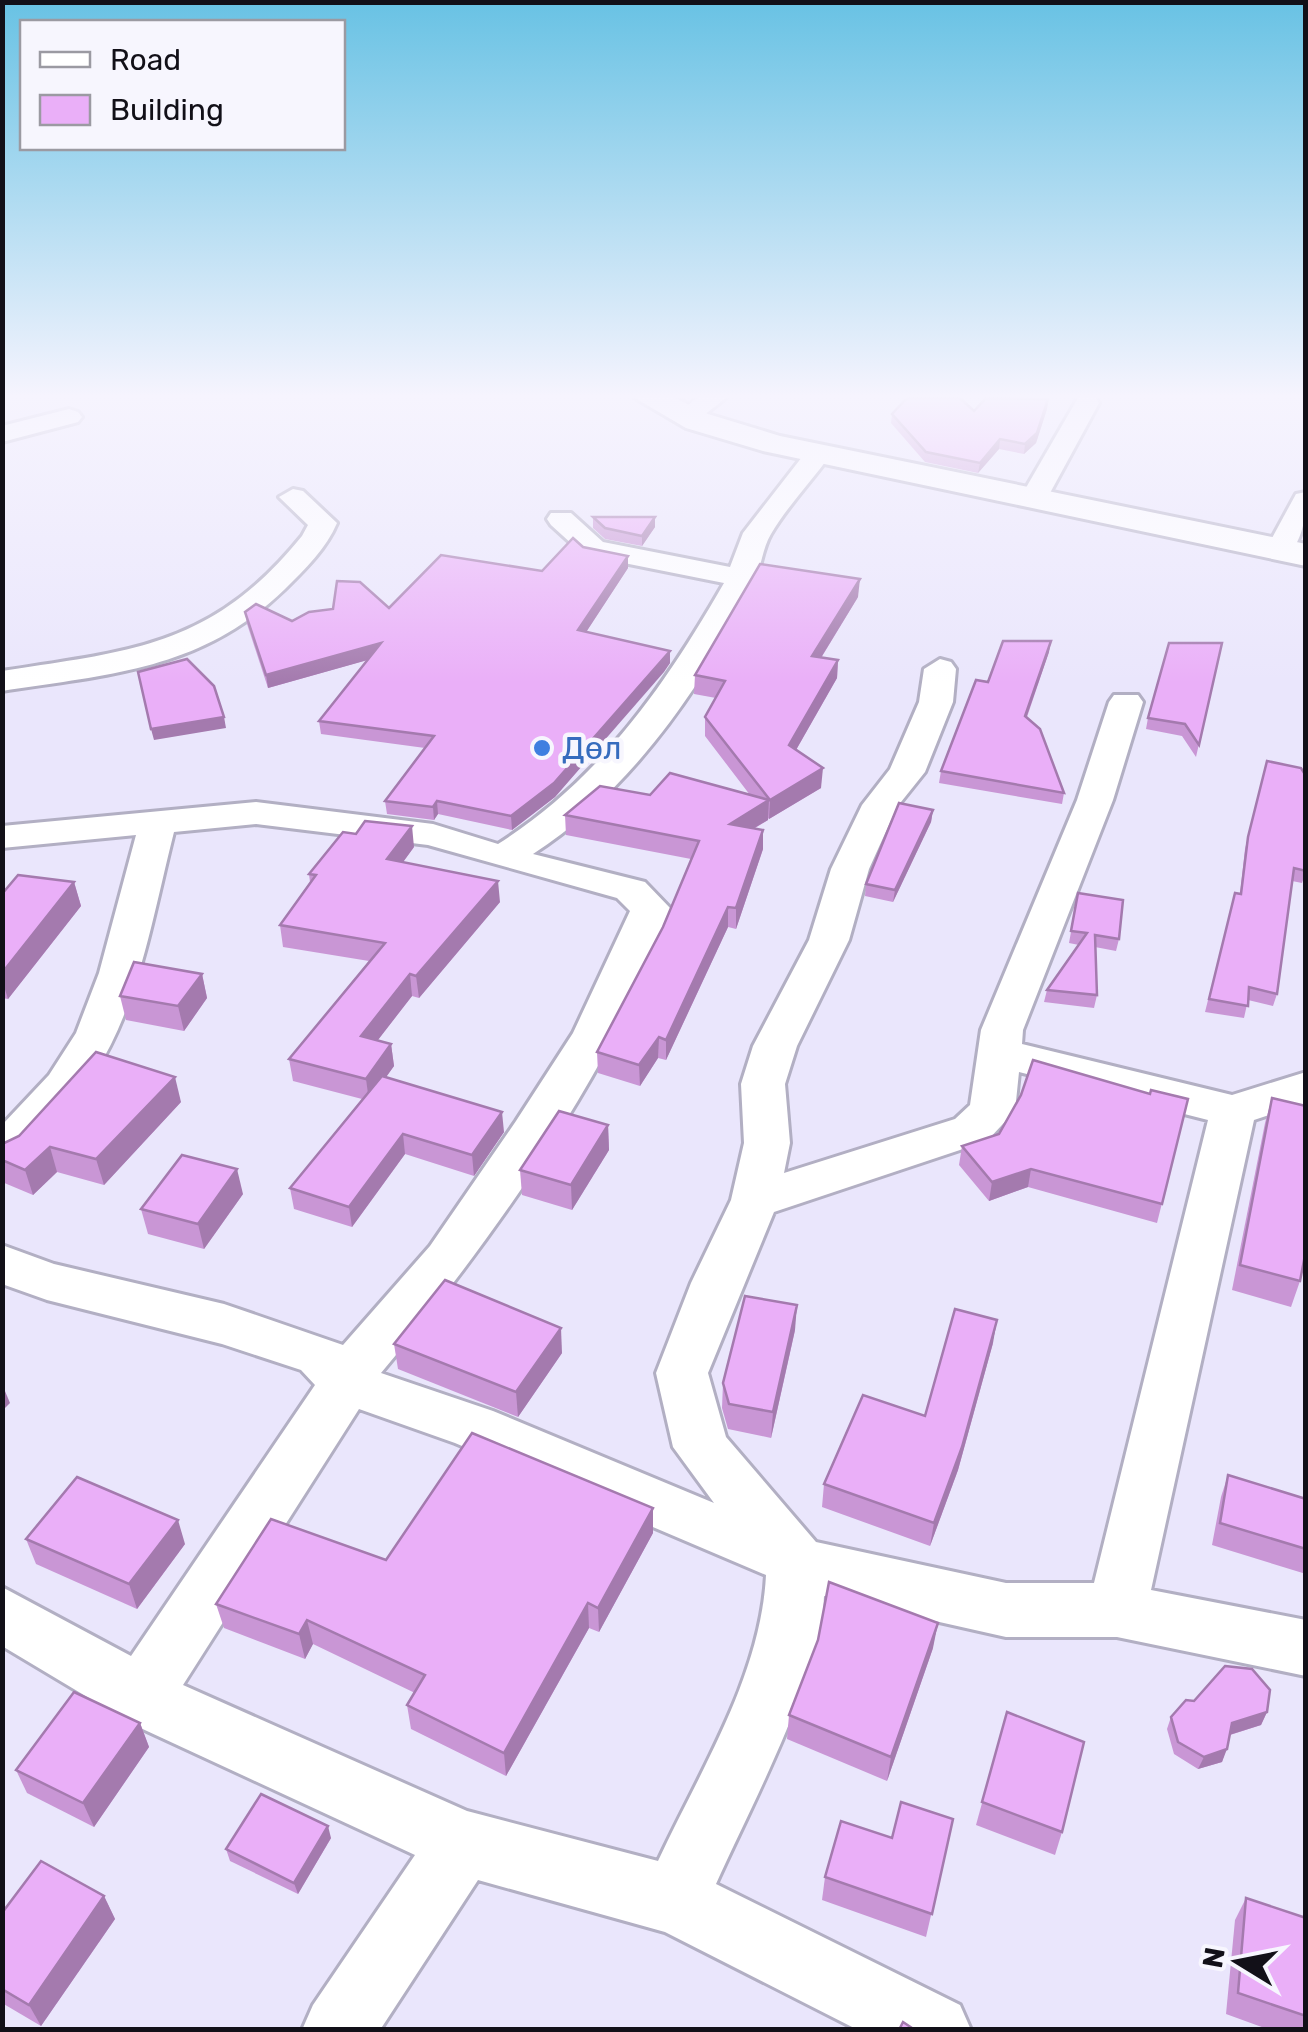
<svg xmlns="http://www.w3.org/2000/svg" width="1308" height="2032" font-family="Rubik,sans-serif">
<style>
.lines{fill:none;stroke-linecap:round;stroke-linejoin:round}
.minor-casing{stroke:#b2afc3;stroke-width:6}
.tertiary-casing{stroke:#b2afc3;stroke-width:6}
.minor{fill:#fff;fill-rule:evenodd}
.tertiary{fill:#fff;fill-rule:evenodd}
.wall{fill:#c996d5}
.shaded-wall{fill:#a47aae}
.building{fill:#eaaff8;stroke:#a47aae;stroke-width:2.5}
.shop-dot{fill:#3f7fe0;stroke:#f7f6fe;stroke-width:4}
.labels{text-anchor:middle;dominant-baseline:central;stroke-width:9;stroke-linejoin:round;paint-order:stroke}
.shop-label{font-size:32px;fill:#366cbe;stroke:#f7f6fe;text-anchor:start}
</style>
<rect width="100%" height="100%" fill="#eae6fc"/>
<g class="lines">
<defs>
<g id="minor">
<path d="M 697,398 L 726,398 L 695,422 L 677,422 L 673,417 Z"/>
<path d="M 1078,398 L 1096,398 L 1099,403 L 1044,504 L 1024,504 L 1020,498 Z"/>
<path d="M 69,409 L 78,412 L 82,417 L 78,422 L 2,442 L 2,426 Z"/>
<path d="M 818,446 L 831,454 C 812,481 788,505 771,534 C 762,549 761,569 754,584 C 702,687 631,791 533,854 L 645,882 L 671,909 C 652,950 636,995 615,1035 C 551,1155 469,1268 381,1373 L 493,1411 L 714,1503 L 673,1447 L 656,1373 L 691,1283 L 731,1200 L 744,1143 L 741,1084 L 753,1046 L 809,940 L 831,869 L 862,805 L 890,769 L 919,702 L 924,669 L 940,659 L 951,662 L 956,669 L 953,702 L 925,772 L 897,807 L 869,869 L 849,940 L 797,1046 L 785,1084 L 790,1143 L 784,1173 L 955,1119 L 970,1105 L 981,1030 L 1077,800 L 1109,702 L 1114,695 L 1138,695 L 1143,702 L 1113,800 L 1023,1030 L 1022,1044 L 1232,1095 L 1306,1072 L 1306,1103 L 1254,1120 L 1151,1590 L 1306,1620 L 1306,1676 L 1117,1637 L 1006,1637 L 824,1596 C 823,1672 749,1810 716,1884 L 960,2005 L 971,2030 L 858,2030 L 665,1932 L 478,1880 L 380,2030 L 302,2030 L 313,2005 L 415,1855 L 134,1725 L 2,1646 L 2,1587 L 131,1656 L 315,1385 L 301,1370 L 222,1344 L 47,1300 L 2,1284 L 2,1245 L 54,1264 L 224,1304 L 343,1345 L 430,1246 L 516,1121 L 573,1033 L 630,911 L 617,898 L 428,845 L 256,824 L 174,832 C 146,943 135,1039 54,1127 C 38,1144 25,1164 2,1170 L 2,1125 L 49,1075 L 76,1033 L 99,973 L 136,835 L 2,848 L 2,826 L 256,802 L 433,824 L 498,844 C 599,780 665,686 724,583 L 584,555 L 551,525 L 547,519 L 551,513 L 571,513 L 603,542 L 730,567 L 743,533 L 809,448 ZM 1019,1072 L 1208,1120 L 1094,1583 L 1006,1583 L 816,1542 L 726,1437 L 708,1373 L 774,1212 L 987,1141 L 1015,1111 ZM 359,1409 L 455,1443 L 766,1575 C 761,1676 700,1771 658,1861 L 467,1811 L 183,1685 Z"/>
<path d="M 293,489 L 303,491 L 337,523 C 326,549 305,569 285,589 C 202,670 111,674 2,691 L 2,671 C 133,651 213,646 302,536 L 308,525 L 279,497 Z"/>
<path d="M 1306,492 C 1306,517 1304,533 1290,555 L 1270,555 L 1266,549 L 1296,494 Z"/>
</g>
<path id="tertiary" d="M 635,398 L 675,398 L 708,414 L 780,436 L 1306,544 L 1306,566 L 763,451 L 686,428 Z"/>
</defs>
<use href="#minor" class="minor-casing"/>
<use href="#tertiary" class="tertiary-casing"/>
<use href="#minor" class="minor"/>
<use href="#tertiary" class="tertiary"/>
</g>
<g class="wall">
<path d="M 1048,399 L 1047,409 L 1036,443 L 1024,454 L 999,449 L 978,473 L 925,462 L 891,423 L 892,414 L 974,411 Z"/>
<path d="M 593,517 L 655,527 L 642,546 L 605,539 L 593,528 Z"/>
<path d="M 583,547 L 628,568 L 586,632 L 670,651 L 670,663 L 555,797 L 512,830 L 438,814 L 434,820 L 387,814 L 385,801 L 425,748 L 321,734 L 319,721 L 367,660 L 268,688 L 247,624 L 245,612 L 292,621 L 389,608 L 542,571 Z"/>
<path d="M 858,597 L 821,658 L 838,660 L 837,678 L 796,750 L 821,788 L 769,819 L 768,818 L 768,820 L 755,828 L 763,849 L 736,929 L 728,927 L 666,1060 L 658,1058 L 640,1086 L 598,1073 L 597,1052 L 663,927 L 691,859 L 566,835 L 565,815 L 650,795 L 750,795 L 705,736 L 705,717 L 716,698 L 694,694 L 695,675 Z"/>
<path d="M 1222,643 L 1196,757 L 1182,736 L 1146,729 L 1148,718 Z"/>
<path d="M 1049,652 L 1027,717 L 1064,793 L 1062,804 L 939,783 L 941,771 L 988,682 Z"/>
<path d="M 1267,761 L 1306,871 L 1302,883 L 1292,881 L 1277,994 L 1273,1006 L 1248,1000 L 1244,1018 L 1205,1012 L 1235,893 L 1240,894 L 1245,849 Z"/>
<path d="M 933,810 L 931,822 L 893,902 L 865,896 L 866,884 Z"/>
<path d="M 414,847 L 403,862 L 500,902 L 419,998 L 412,996 L 377,1041 L 391,1044 L 394,1066 L 386,1077 L 504,1132 L 474,1176 L 405,1154 L 352,1227 L 294,1209 L 290,1188 L 362,1099 L 293,1081 L 289,1059 L 369,961 L 283,947 L 280,925 L 310,882 L 309,874 Z"/>
<path d="M 74,882 L 81,906 L 8,999 L 2,998 L 2,894 Z"/>
<path d="M 1078,893 L 1119,939 L 1116,951 L 1095,947 L 1097,995 L 1094,1008 L 1044,1002 L 1047,990 L 1079,945 L 1069,943 Z"/>
<path d="M 202,974 L 207,998 L 184,1031 L 126,1020 L 120,996 Z"/>
<path d="M 1150,1094 L 1188,1099 L 1157,1223 L 1028,1187 L 989,1201 L 959,1165 L 962,1146 Z"/>
<path d="M 1272,1098 L 1300,1281 L 1291,1307 L 1232,1290 L 1265,1123 Z"/>
<path d="M 181,1102 L 104,1185 L 57,1172 L 33,1195 L 2,1182 L 2,1144 Z"/>
<path d="M 608,1125 L 609,1150 L 572,1210 L 522,1195 L 520,1170 Z"/>
<path d="M 243,1194 L 204,1249 L 148,1234 L 141,1209 Z"/>
<path d="M 795,1330 L 771,1438 L 728,1429 L 722,1408 L 723,1383 Z"/>
<path d="M 993,1343 L 958,1470 L 930,1546 L 822,1507 L 824,1484 L 925,1416 Z"/>
<path d="M 394,1344 L 562,1353 L 518,1417 L 398,1369 Z"/>
<path d="M 1228,1475 L 1306,1499 L 1306,1574 L 1212,1545 L 1221,1497 Z"/>
<path d="M 653,1533 L 599,1632 L 589,1628 L 506,1776 L 411,1729 L 407,1705 L 415,1693 L 313,1644 L 305,1659 L 224,1628 L 216,1604 L 386,1560 Z"/>
<path d="M 26,1539 L 185,1544 L 137,1609 L 36,1564 Z"/>
<path d="M 933,1648 L 887,1781 L 787,1739 L 789,1715 Z"/>
<path d="M 1007,1712 L 1062,1832 L 1055,1855 L 976,1825 Z"/>
<path d="M 1267,1712 L 1261,1725 L 1230,1735 L 1222,1762 L 1198,1769 L 1174,1754 L 1167,1729 L 1171,1717 Z"/>
<path d="M 140,1723 L 149,1747 L 94,1827 L 27,1793 L 16,1770 Z"/>
<path d="M 953,1819 L 926,1937 L 822,1900 L 825,1877 L 892,1838 Z"/>
<path d="M 331,1838 L 298,1894 L 230,1861 L 226,1849 Z"/>
<path d="M 104,1896 L 115,1919 L 41,2026 L 2,2003 L 2,1913 Z"/>
<path d="M 1246,1898 L 1306,1918 L 1306,2030 L 1270,2030 L 1226,2014 L 1235,1920 Z"/>
</g>
<g class="shaded-wall">
<path d="M 1048,399 L 1047,409 L 1036,443 L 1024,454 L 1025,444 Z"/>
<path d="M 1000,439 L 999,449 L 978,473 L 980,463 Z"/>
<path d="M 655,517 L 655,527 L 642,546 L 642,536 Z"/>
<path d="M 628,556 L 628,568 L 579,643 L 578,630 Z"/>
<path d="M 860,579 L 858,597 L 811,674 L 812,656 Z"/>
<path d="M 1051,641 L 1049,652 L 1023,727 L 1025,716 Z"/>
<path d="M 381,643 L 382,656 L 268,688 L 266,675 Z"/>
<path d="M 670,651 L 670,663 L 664,672 L 555,797 L 512,830 L 511,816 Z"/>
<path d="M 838,660 L 837,678 L 788,764 L 789,745 Z"/>
<path d="M 224,717 L 226,728 L 154,740 L 151,729 Z"/>
<path d="M 823,768 L 821,788 L 769,819 L 770,800 Z"/>
<path d="M 769,800 L 768,820 L 729,843 L 730,824 Z"/>
<path d="M 437,801 L 438,814 L 434,820 L 433,807 Z"/>
<path d="M 933,810 L 931,822 L 893,902 L 895,890 Z"/>
<path d="M 412,826 L 414,847 L 390,880 L 387,859 Z"/>
<path d="M 763,830 L 763,849 L 736,929 L 736,908 Z"/>
<path d="M 498,881 L 500,902 L 419,998 L 416,976 Z"/>
<path d="M 74,882 L 81,906 L 8,999 L 2,980 L 2,973 Z"/>
<path d="M 728,907 L 728,927 L 666,1060 L 666,1040 Z"/>
<path d="M 202,974 L 207,998 L 184,1031 L 178,1006 Z"/>
<path d="M 410,974 L 412,996 L 364,1058 L 361,1036 Z"/>
<path d="M 659,1037 L 658,1058 L 640,1086 L 639,1065 Z"/>
<path d="M 391,1044 L 394,1066 L 369,1101 L 366,1079 Z"/>
<path d="M 175,1077 L 181,1102 L 104,1185 L 96,1159 Z"/>
<path d="M 502,1112 L 504,1132 L 474,1176 L 472,1155 Z"/>
<path d="M 608,1125 L 609,1150 L 572,1210 L 571,1185 Z"/>
<path d="M 403,1134 L 405,1154 L 352,1227 L 349,1207 Z"/>
<path d="M 50,1147 L 57,1172 L 33,1195 L 25,1170 Z"/>
<path d="M 237,1169 L 243,1194 L 204,1249 L 198,1224 Z"/>
<path d="M 1031,1169 L 1028,1187 L 989,1201 L 992,1182 Z"/>
<path d="M 797,1305 L 795,1330 L 771,1438 L 773,1412 Z"/>
<path d="M 997,1320 L 993,1343 L 958,1470 L 930,1546 L 934,1523 Z"/>
<path d="M 561,1328 L 562,1353 L 518,1417 L 516,1392 Z"/>
<path d="M 2,1384 L 10,1403 L 2,1411 Z"/>
<path d="M 653,1508 L 653,1533 L 599,1632 L 598,1608 Z"/>
<path d="M 178,1520 L 185,1544 L 137,1609 L 129,1584 Z"/>
<path d="M 588,1603 L 589,1628 L 506,1776 L 504,1753 Z"/>
<path d="M 307,1620 L 313,1644 L 305,1659 L 299,1634 Z"/>
<path d="M 938,1623 L 933,1648 L 887,1781 L 891,1757 Z"/>
<path d="M 1267,1712 L 1261,1725 L 1226,1736 L 1232,1723 Z"/>
<path d="M 140,1723 L 149,1747 L 94,1827 L 83,1803 Z"/>
<path d="M 1227,1749 L 1222,1762 L 1198,1769 L 1204,1757 Z"/>
<path d="M 328,1826 L 331,1838 L 298,1894 L 294,1883 Z"/>
<path d="M 104,1896 L 115,1919 L 41,2026 L 29,2005 Z"/>
</g>
<g class="building">
<path d="M 907,398 L 960,398 L 974,411 L 986,398 L 1048,399 L 1037,433 L 1025,444 L 1000,439 L 980,463 L 926,452 L 892,414 Z"/>
<path d="M 593,517 L 655,517 L 642,536 L 605,528 Z"/>
<path d="M 573,538 L 583,547 L 628,556 L 578,630 L 670,651 L 554,783 L 511,816 L 437,801 L 433,807 L 385,801 L 434,736 L 319,721 L 381,643 L 266,675 L 245,612 L 256,604 L 292,621 L 309,612 L 333,609 L 337,581 L 360,582 L 389,608 L 441,555 L 542,571 Z"/>
<path d="M 760,564 L 860,579 L 812,656 L 838,660 L 789,745 L 823,768 L 770,800 L 705,717 L 725,681 L 695,675 Z"/>
<path d="M 1003,641 L 1051,641 L 1025,716 L 1040,729 L 1064,793 L 941,771 L 976,680 L 988,682 Z"/>
<path d="M 1169,643 L 1222,643 L 1199,745 L 1185,724 L 1148,718 Z"/>
<path d="M 187,659 L 214,686 L 224,717 L 151,729 L 138,672 Z"/>
<path d="M 1267,761 L 1301,768 L 1306,776 L 1306,871 L 1294,868 L 1277,994 L 1249,987 L 1248,1006 L 1209,999 L 1235,893 L 1241,894 L 1248,837 Z"/>
<path d="M 670,773 L 769,800 L 730,824 L 763,830 L 736,908 L 728,907 L 666,1040 L 659,1037 L 639,1065 L 597,1052 L 663,927 L 699,841 L 565,815 L 600,786 L 650,795 Z"/>
<path d="M 899,803 L 933,810 L 895,890 L 866,884 Z"/>
<path d="M 365,821 L 412,826 L 387,859 L 498,881 L 416,976 L 410,974 L 361,1036 L 391,1044 L 366,1079 L 289,1059 L 385,943 L 280,925 L 316,875 L 309,874 L 343,832 L 356,834 Z"/>
<path d="M 18,875 L 74,882 L 2,973 L 2,894 Z"/>
<path d="M 1078,893 L 1123,900 L 1119,939 L 1095,935 L 1097,995 L 1047,990 L 1087,933 L 1071,931 Z"/>
<path d="M 134,962 L 202,974 L 178,1006 L 120,996 Z"/>
<path d="M 96,1052 L 175,1077 L 96,1159 L 50,1147 L 25,1170 L 2,1160 L 2,1144 L 19,1136 Z"/>
<path d="M 1033,1060 L 1150,1094 L 1151,1090 L 1188,1099 L 1162,1204 L 1031,1169 L 992,1182 L 962,1146 L 999,1134 L 1021,1095 Z"/>
<path d="M 382,1076 L 502,1112 L 472,1155 L 403,1134 L 349,1207 L 290,1188 Z"/>
<path d="M 1272,1098 L 1306,1106 L 1306,1250 L 1300,1281 L 1240,1265 Z"/>
<path d="M 559,1111 L 608,1125 L 571,1185 L 520,1170 Z"/>
<path d="M 182,1155 L 237,1169 L 198,1224 L 141,1209 Z"/>
<path d="M 445,1280 L 561,1328 L 516,1392 L 394,1344 Z"/>
<path d="M 745,1296 L 797,1305 L 773,1412 L 729,1404 L 723,1383 Z"/>
<path d="M 955,1309 L 997,1320 L 962,1447 L 934,1523 L 824,1484 L 863,1395 L 925,1416 Z"/>
<path d="M 472,1433 L 653,1508 L 598,1608 L 588,1603 L 504,1753 L 407,1705 L 425,1675 L 307,1620 L 299,1634 L 216,1604 L 271,1519 L 386,1560 Z"/>
<path d="M 1228,1475 L 1306,1499 L 1306,1549 L 1220,1523 Z"/>
<path d="M 77,1477 L 178,1520 L 129,1584 L 26,1539 Z"/>
<path d="M 829,1582 L 938,1623 L 891,1757 L 789,1715 L 818,1640 Z"/>
<path d="M 1225,1666 L 1252,1669 L 1270,1690 L 1267,1712 L 1232,1723 L 1227,1749 L 1204,1757 L 1178,1742 L 1171,1717 L 1186,1700 L 1194,1701 Z"/>
<path d="M 74,1692 L 140,1723 L 83,1803 L 16,1770 Z"/>
<path d="M 1007,1712 L 1084,1742 L 1062,1832 L 982,1802 Z"/>
<path d="M 261,1794 L 328,1826 L 294,1883 L 226,1849 Z"/>
<path d="M 901,1802 L 953,1819 L 932,1914 L 825,1877 L 841,1821 L 892,1838 Z"/>
<path d="M 41,1861 L 104,1896 L 29,2005 L 2,1989 L 2,1913 Z"/>
<path d="M 1246,1898 L 1306,1918 L 1306,2016 L 1238,1993 Z"/>
<path d="M 903,2022 L 915,2030 L 899,2030 Z"/>
</g>
<linearGradient id="sky" x2="0" y2="1"><stop stop-color="#68c2e4"/><stop offset="0.58" stop-color="#f6f4fe"/><stop offset="1" stop-color="#f6f4fe" stop-opacity="0"/></linearGradient>
<rect width="1308" height="683" fill="url(#sky)"/>
<circle class="shop-dot" cx="542" cy="748" r="10"/>
<g class="labels">
<g class="shop-label">
<text x="562" y="748">Дөл</text>
</g>
</g>
<rect width="1308" height="2032" fill="none" stroke="#121018" stroke-width="10"/>
<rect x="20" y="20" width="325" height="130" fill="#f7f6fe" stroke="#9b9aa2" stroke-width="2.5"/>
<rect x="40" y="52" width="50" height="15" fill="#ffffff" stroke="#9b9aa2" stroke-width="2.5"/>
<text x="110" y="70" font-size="30" fill="#121018">Road</text>
<rect x="40" y="95" width="50" height="30" fill="#eaaff8" stroke="#9b9aa2" stroke-width="2.5"/>
<text x="110" y="120" font-size="30" fill="#121018">Building</text>
<g transform="translate(1238 1962) rotate(280)" stroke="#f7f6fe" stroke-width="8" paint-order="stroke">
<path d="M0-8L18 38L0 25L-18 38Z" fill="#121018"/>
<text y="-15" font-size="28" font-weight="bold" text-anchor="middle" fill="#121018">N</text>
</g>
</svg>
